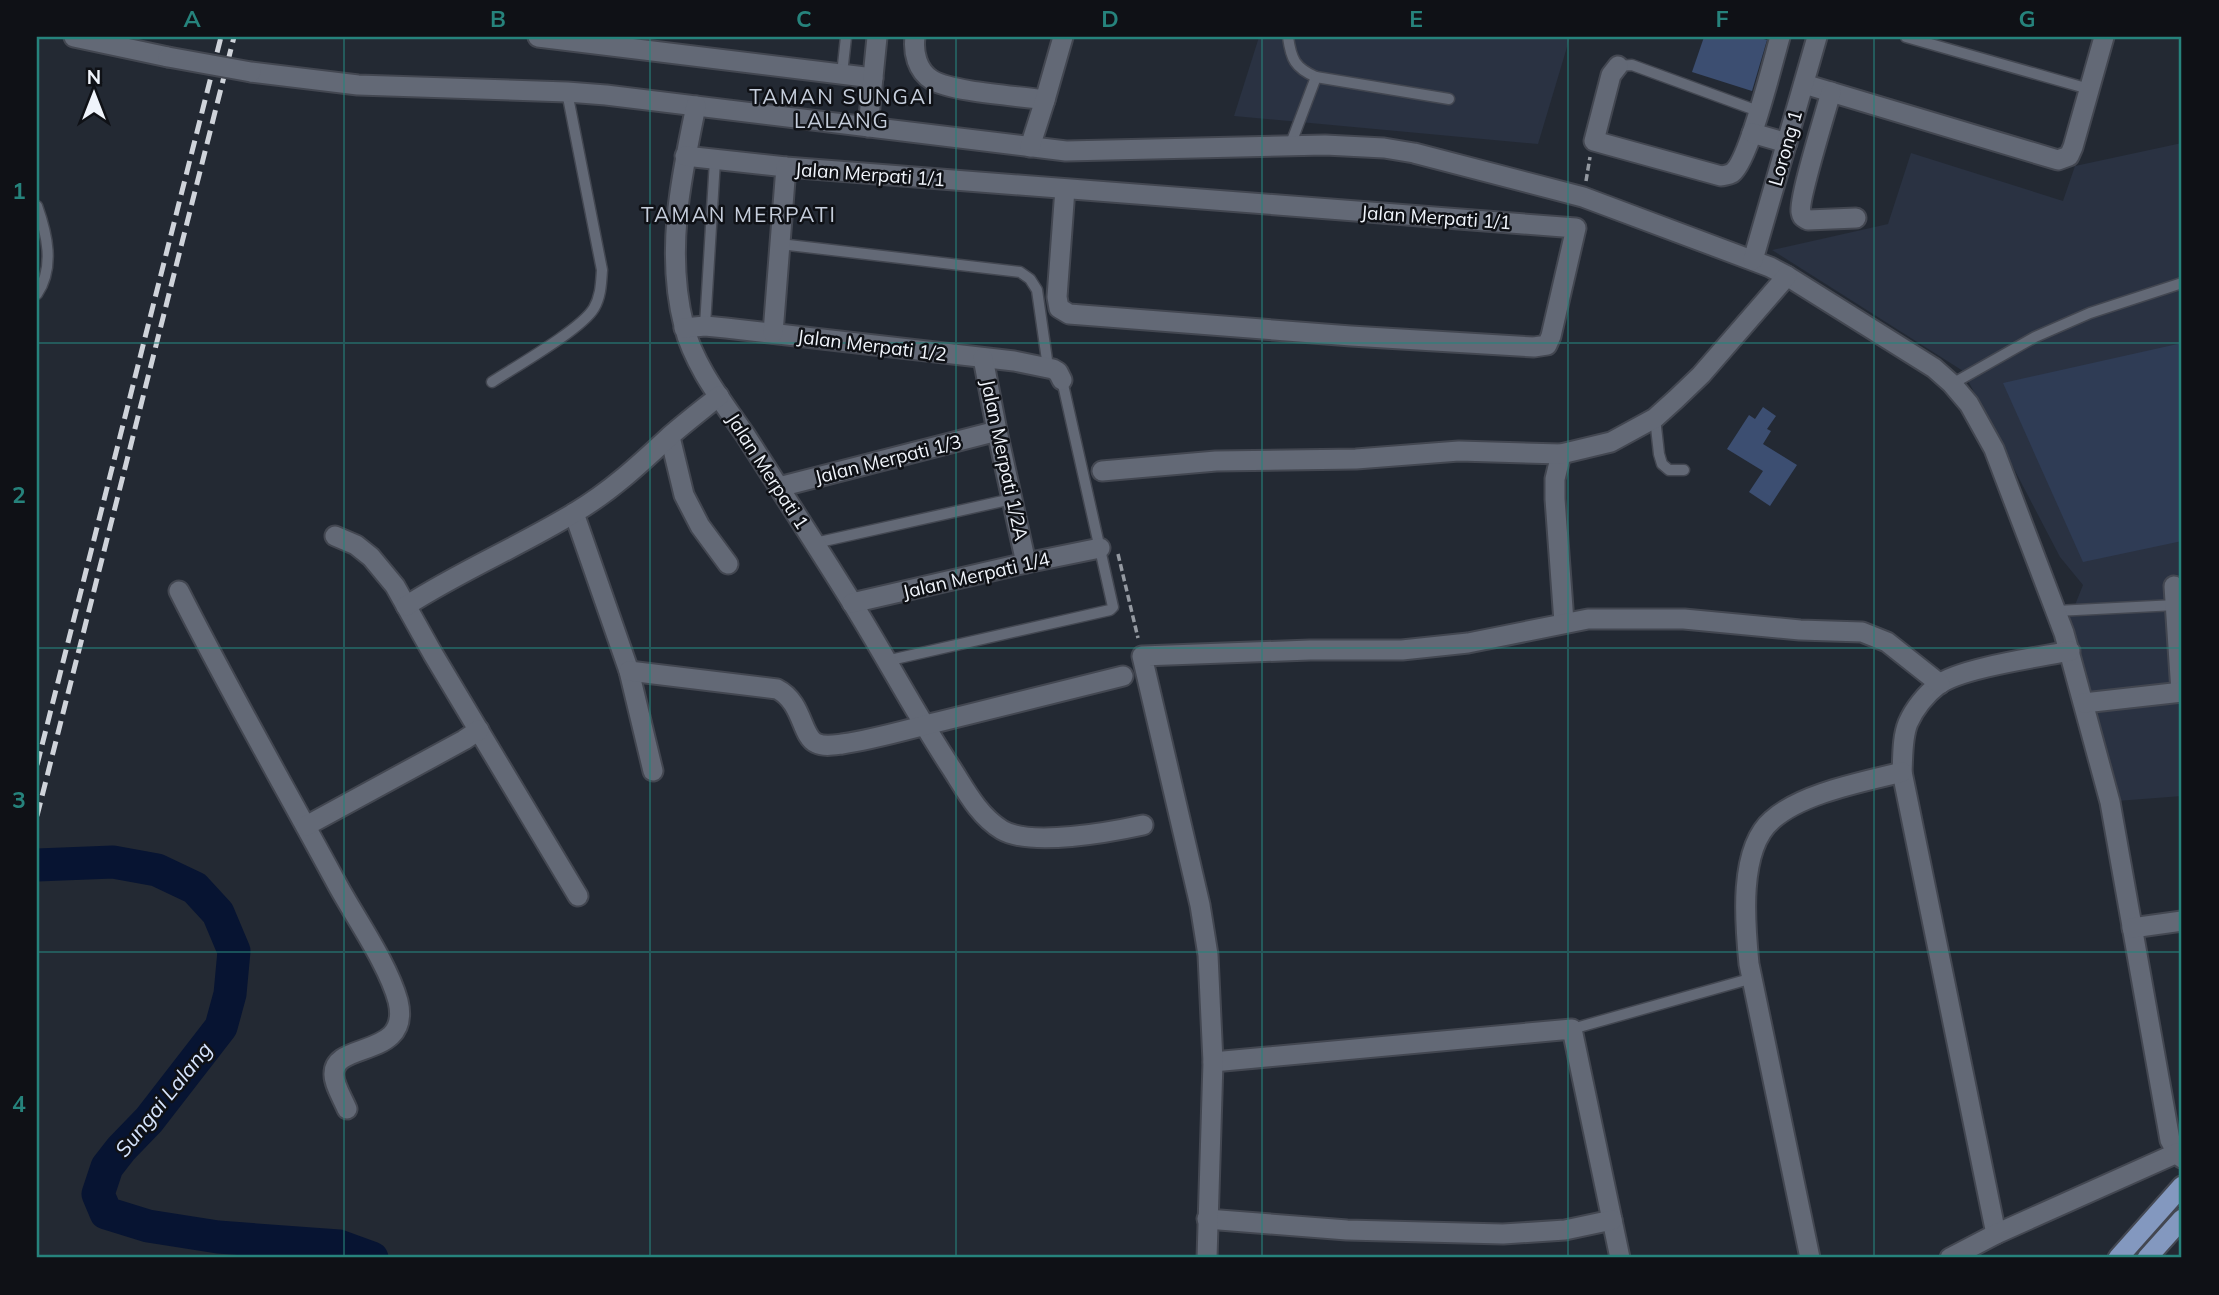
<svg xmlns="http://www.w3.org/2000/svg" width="2219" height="1295" font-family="Mulish,sans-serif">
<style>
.built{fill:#2a3242}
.green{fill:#2f3c55}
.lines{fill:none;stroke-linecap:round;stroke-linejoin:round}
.river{stroke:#071432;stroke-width:33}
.building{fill:#3c4e71}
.service-casing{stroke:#434751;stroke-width:13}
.minor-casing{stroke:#434751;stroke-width:23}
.primary-casing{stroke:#434751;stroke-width:23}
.path{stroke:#9499a1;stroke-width:3.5;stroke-dasharray:7 3.5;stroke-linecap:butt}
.service{stroke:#636976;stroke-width:10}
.minor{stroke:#636976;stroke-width:19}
.primary{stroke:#8398bf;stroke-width:19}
.rail{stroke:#cfd3da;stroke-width:5;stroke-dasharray:14 7;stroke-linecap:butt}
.minor-bridge-casing{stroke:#434751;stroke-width:23;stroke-linecap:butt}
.minor-bridge{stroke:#636976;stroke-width:19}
.grid{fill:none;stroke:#26837c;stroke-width:2;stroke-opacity:0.55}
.labels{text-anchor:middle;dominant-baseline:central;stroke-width:5;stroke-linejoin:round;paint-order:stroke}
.street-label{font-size:19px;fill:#f0f4fb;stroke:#0f1116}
.neighbourhood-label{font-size:21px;letter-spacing:2px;fill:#c6cedc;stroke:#0f1116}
.water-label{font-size:21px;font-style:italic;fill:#d7e5fe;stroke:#0f1116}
.neatline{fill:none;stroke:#26837c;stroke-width:2.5}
.grid-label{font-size:23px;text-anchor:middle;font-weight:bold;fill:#26837c}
</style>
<rect width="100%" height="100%" fill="#232933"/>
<g class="built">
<path d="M 1259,37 L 1570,37 L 1538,144 L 1234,116 Z"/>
<path d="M 2182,143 L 2182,796 L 2117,801 L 2069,620 L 2083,585 L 2060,557 L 1963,371 L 1772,250 L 1888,224 L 1911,153 L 2063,201 L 2075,166 Z"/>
</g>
<path class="green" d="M 2182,343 L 2182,541 L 2083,562 L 2003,383 Z"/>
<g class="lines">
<path class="river" d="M 37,865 L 113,862 L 157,870 L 195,888 L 218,913 L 234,951 L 230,994 L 221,1027 L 149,1120 L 121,1149 L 107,1167 L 98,1194 L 106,1213 L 148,1226 L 218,1237 L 339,1246 L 372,1258"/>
</g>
<g class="building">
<path d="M 1704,37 L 1757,37 L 1767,40 L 1752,91 L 1692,72 Z"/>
<path d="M 1763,407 L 1776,416 L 1767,429 L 1771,431 L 1763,444 L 1797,465 L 1770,506 L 1749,492 L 1763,471 L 1727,449 L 1749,415 L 1755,419 Z"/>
</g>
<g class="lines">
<defs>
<g id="service">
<path d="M 1288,37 C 1291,59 1295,68 1316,77 L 1290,146"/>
<path d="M 1906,37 L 2089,89"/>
<path d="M 1618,66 L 1632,65 L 1758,111"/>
<path d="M 842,74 L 846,37"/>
<path d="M 1316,77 L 1449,99"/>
<path d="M 37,206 C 47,234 55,267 37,294"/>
<path d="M 780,244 L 1020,272 L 1030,279 L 1037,290 L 1048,367"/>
<path d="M 705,326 L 715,160"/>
<path d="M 492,382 C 515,367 582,329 594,308 C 601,296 601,283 602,270 L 567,92"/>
<path d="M 1952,384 L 2035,337 L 2090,313 L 2182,283"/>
<path d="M 1655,418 L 1659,454 L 1662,464 L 1669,470 L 1684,470"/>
<path d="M 815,543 L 1012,499"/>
<path d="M 2056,611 L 2176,605"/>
<path d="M 886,661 L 1110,610 L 1113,607 L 1062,380"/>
<path d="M 1572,1029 L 1753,978"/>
</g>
<g id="minor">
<path d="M 74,37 L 168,57"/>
<path d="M 538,37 L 873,78"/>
<path d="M 915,37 C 913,52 917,71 932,80 C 952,92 1019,96 1045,100"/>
<path d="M 1618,66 L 1611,75 L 1594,141 L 1721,176 C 1723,176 1731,174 1732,173 C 1749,161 1773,61 1780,37"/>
<path d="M 251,72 L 358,85 L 567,92 L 606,95 L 1066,151 L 1325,145 L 1384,148 L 1414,153 L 1583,197 L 1770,267 L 1787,276 L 1934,368 L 1952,384 L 1969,404 L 1994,449 L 2064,633 L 2110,802 L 2170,1140 L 2177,1153 L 2182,1158"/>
<path d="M 1804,84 L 2058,160 L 2069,156 L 2073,147 L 2104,37"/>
<path d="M 1831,92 C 1826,111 1798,200 1801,212 C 1802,218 1803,217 1808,220 L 1856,218"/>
<path d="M 696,106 C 681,178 665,252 684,326 C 694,366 723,402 746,436 C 781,491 817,546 851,601 C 886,657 916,715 952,769 C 966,791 979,816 1002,830 C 1031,847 1111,832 1143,825"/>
<path d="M 868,127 L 877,37"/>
<path d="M 1752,133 L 1787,143"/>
<path d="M 1030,147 L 1045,100 L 1063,37"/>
<path d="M 685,156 L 786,167 L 1576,228 L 1551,336 L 1547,345 L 1534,347 L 1351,336 L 1069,314 L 1059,308 L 1057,297 L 1065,189"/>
<path d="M 1753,260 L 1817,37"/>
<path d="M 684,328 L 705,326 L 726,328 L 1014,361 L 1053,369 L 1058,372 L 1062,380"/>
<path d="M 773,333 L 786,167"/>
<path d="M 983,358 L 997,431 L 1026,563"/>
<path d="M 670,437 L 684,495 L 700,526 L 728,564"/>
<path d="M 1561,454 L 1555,479 L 1555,499 L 1564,622"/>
<path d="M 1102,471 L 1216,461 L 1356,459 L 1459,451 L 1561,454 L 1611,442 L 1655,418 L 1676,399 L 1701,375 L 1787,276"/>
<path d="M 779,487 L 997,431"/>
<path d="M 574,513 L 629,671 L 653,771"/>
<path d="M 335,536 L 356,545 L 371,557 L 395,586 L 433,654 L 578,896"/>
<path d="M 2174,586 L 2181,692"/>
<path d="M 179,591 C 229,690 284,786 337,884 C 356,919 388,964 398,1001 C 412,1060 332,1040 334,1075 C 334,1085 343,1099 347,1109"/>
<path d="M 852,603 L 1026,563 L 1100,548"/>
<path d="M 406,606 C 460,571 520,546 574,513 C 610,492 640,464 670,436 C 686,422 703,409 719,396"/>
<path d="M 629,671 L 777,689 C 803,702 801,736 816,743 C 824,747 834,745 842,744 C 877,739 912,728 946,720 C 1005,705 1064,691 1123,676"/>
<path d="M 2084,703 L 2182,692"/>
<path d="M 306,826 L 464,740 L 479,730"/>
<path d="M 2132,928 L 2182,921"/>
<path d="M 1213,1062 L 1572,1029 L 1620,1258"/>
<path d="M 1207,1219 L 1347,1230 L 1503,1234 L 1565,1230 L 1612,1220"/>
<path d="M 1996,1234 L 1902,772 C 1903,756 1902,738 1908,723 C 1914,709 1926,694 1938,685 C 1960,668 2040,657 2070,651"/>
<path d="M 1207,1258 L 1213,1062 L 1208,955 L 1200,905 L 1142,656 L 1310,650 L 1402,650 L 1468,643 L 1588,619 L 1684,619 L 1800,630 L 1862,632 L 1887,642 L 1940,684"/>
<path d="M 1810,1258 L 1749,964 C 1745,924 1738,849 1772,820 C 1802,793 1863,782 1902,772"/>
<path d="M 1950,1258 L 1996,1234 L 2177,1153"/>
</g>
<g id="primary">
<path d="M 2118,1258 L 2182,1186"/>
<path d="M 2147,1258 L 2182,1219"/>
</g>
</defs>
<use href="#service" class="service-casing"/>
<use href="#minor" class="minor-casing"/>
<use href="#primary" class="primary-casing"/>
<g class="path">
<path d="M 1586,181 L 1590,157"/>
<path d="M 1118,554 L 1138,638"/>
</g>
<use href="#service" class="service"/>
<use href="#minor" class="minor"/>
<use href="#primary" class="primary"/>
<g class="rail">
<path d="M 37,765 L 221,37"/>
<path d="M 37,816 L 234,37"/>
</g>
<defs>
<path id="minor-bridge" d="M 168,57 L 251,72"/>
</defs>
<use href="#minor-bridge" class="minor-bridge-casing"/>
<use href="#minor-bridge" class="minor-bridge"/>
</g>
<path class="grid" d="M 344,37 L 344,1258M 650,37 L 650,1258M 956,37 L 956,1258M 1262,37 L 1262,1258M 1568,37 L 1568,1258M 1874,37 L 1874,1258M 37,343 L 2182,343M 37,648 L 2182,648M 37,952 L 2182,952"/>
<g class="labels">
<g class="street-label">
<text transform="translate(1785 148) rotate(-74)">Lorong 1</text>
<text transform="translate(870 174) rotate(4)">Jalan Merpati 1/1</text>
<text transform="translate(1436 217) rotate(4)">Jalan Merpati 1/1</text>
<text transform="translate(872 345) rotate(7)">Jalan Merpati 1/2</text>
<text transform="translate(888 459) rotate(-14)">Jalan Merpati 1/3</text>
<text transform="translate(1005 460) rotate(78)">Jalan Merpati 1/2A</text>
<text transform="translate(768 471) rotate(57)">Jalan Merpati 1</text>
<text transform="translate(976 575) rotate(-13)">Jalan Merpati 1/4</text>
</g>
<g class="neighbourhood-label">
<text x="842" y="96">TAMAN SUNGAI<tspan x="842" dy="24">LALANG</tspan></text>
<text x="739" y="214">TAMAN MERPATI</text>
</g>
<g class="water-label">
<text transform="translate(163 1099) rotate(-51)">Sungai Lalang</text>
</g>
</g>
<rect width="2219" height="1295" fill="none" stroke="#0f1116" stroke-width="77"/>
<g transform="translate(94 94)" stroke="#0f1116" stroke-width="5" paint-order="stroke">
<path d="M0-5L12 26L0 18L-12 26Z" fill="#f0f4fb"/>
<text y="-10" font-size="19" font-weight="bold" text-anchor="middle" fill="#f0f4fb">N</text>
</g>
<rect x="38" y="38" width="2142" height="1218" class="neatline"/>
<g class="grid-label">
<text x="192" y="27">A</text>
<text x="498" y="27">B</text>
<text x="804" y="27">C</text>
<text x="1110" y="27">D</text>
<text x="1416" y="27">E</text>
<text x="1722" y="27">F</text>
<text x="2027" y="27">G</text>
<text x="19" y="199">1</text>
<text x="19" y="503">2</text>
<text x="19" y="808">3</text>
<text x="19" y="1112">4</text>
</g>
</svg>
